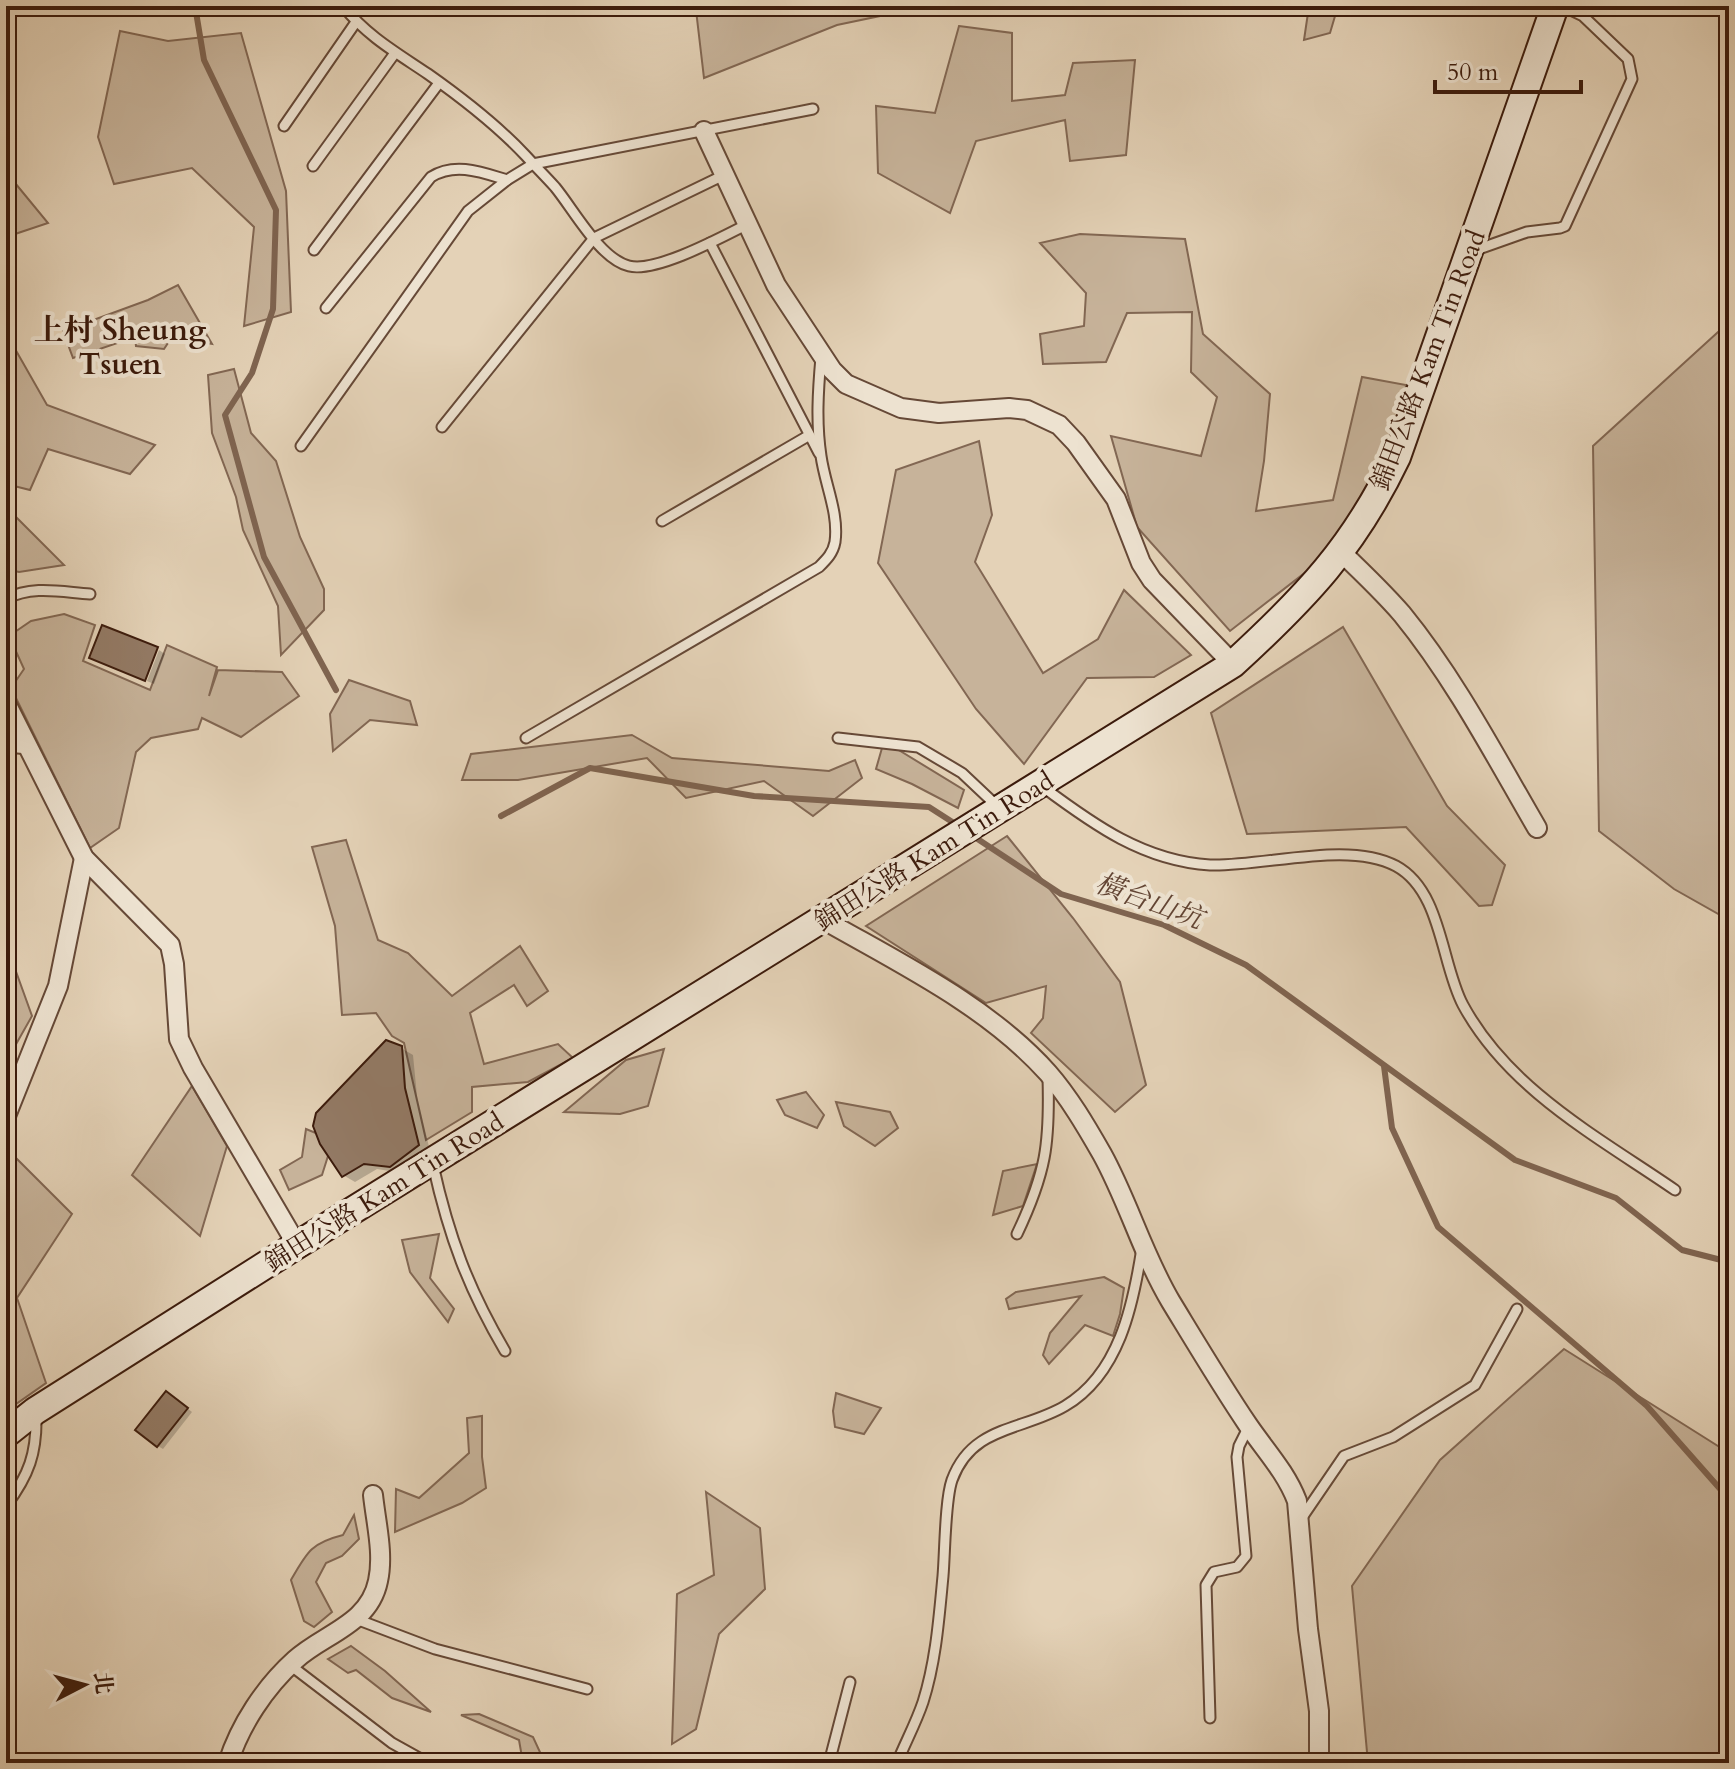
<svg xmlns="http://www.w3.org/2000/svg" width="1735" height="1769" font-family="Cardo,'Noto Serif TC',serif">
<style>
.green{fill:#c7b39a;stroke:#826753;stroke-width:2}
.shadow{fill:#0003}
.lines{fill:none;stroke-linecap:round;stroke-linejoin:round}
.stream{stroke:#7f6450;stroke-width:6}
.building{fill:#937a65;stroke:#3c1b0c;stroke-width:2}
.lane-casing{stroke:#664937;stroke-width:13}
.street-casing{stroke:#664937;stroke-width:22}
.secondary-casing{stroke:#3c1b0c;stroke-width:30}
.lane{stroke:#ede2d0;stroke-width:9}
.street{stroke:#ede2d0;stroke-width:18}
.secondary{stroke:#ede2d0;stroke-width:26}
.labels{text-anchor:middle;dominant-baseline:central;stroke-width:8;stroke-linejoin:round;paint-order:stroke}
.street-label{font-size:26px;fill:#3c1b0c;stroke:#ede2d0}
.water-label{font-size:28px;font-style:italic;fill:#634534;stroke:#ede2d0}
.quarter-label{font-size:30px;font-weight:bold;fill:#3c1b0c;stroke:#ede2d0}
</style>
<rect width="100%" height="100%" fill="#e4d2b7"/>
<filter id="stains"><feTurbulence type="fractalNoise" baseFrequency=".0025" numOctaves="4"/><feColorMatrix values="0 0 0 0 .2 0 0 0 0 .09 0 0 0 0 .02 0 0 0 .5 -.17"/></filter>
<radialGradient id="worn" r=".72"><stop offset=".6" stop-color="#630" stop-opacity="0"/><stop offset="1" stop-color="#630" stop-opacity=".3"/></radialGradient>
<g class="green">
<path d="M 709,6 L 892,6 L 880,16 L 837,25 L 704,78 L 696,10 Z"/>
<path d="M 1309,6 L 1338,6 L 1330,33 L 1304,40 Z"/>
<path d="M 959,26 L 1012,33 L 1012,101 L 1065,95 L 1073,63 L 1135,60 L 1126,155 L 1070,161 L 1065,120 L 976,141 L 950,213 L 878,173 L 876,106 L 935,113 Z"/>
<path d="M 120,31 L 168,41 L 241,33 L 286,191 L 291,312 L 244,326 L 254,227 L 192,168 L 114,184 L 98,137 Z"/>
<path d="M 6,172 L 48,223 L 6,237 Z"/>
<path d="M 1080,234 L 1185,239 L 1203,334 L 1270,394 L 1264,461 L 1256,511 L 1333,500 L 1362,377 L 1406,385 L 1397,467 L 1329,554 L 1230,631 L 1137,527 L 1111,436 L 1201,456 L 1217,397 L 1191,372 L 1192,312 L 1127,313 L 1106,362 L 1043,364 L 1040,334 L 1084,326 L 1086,293 L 1040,243 Z"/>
<path d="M 178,285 L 212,344 L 172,337 L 164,349 L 136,346 L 135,337 L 73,358 L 63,331 L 148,300 Z"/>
<path d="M 1729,322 L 1729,920 L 1674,889 L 1599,831 L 1593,446 Z"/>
<path d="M 6,333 L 47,405 L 155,445 L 130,474 L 48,449 L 30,490 L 6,484 Z"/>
<path d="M 234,369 L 251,433 L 276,461 L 300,537 L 324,589 L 324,610 L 281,655 L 278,606 L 243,530 L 236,497 L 212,433 L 208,375 Z"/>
<path d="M 979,441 L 992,515 L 975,562 L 1043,673 L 1098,639 L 1124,590 L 1191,655 L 1154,677 L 1087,678 L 1024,764 L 976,709 L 878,563 L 896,470 Z"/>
<path d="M 6,516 L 16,517 L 64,565 L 19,572 L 6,569 Z"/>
<path d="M 64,614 L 95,625 L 83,661 L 150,690 L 167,645 L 217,667 L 209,696 L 218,670 L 282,672 L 299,696 L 241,737 L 202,718 L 198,729 L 151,738 L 136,752 L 119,828 L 90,848 L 11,688 L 24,669 L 9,636 L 31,621 Z"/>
<path d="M 1343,627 L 1447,806 L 1505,865 L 1492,905 L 1479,906 L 1406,827 L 1247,834 L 1211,713 Z"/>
<path d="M 349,680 L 410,701 L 417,725 L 370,720 L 333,751 L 330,714 Z"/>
<path d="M 632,735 L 672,758 L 829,771 L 855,760 L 862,778 L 813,816 L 764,781 L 686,798 L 647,758 L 518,780 L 462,780 L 471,754 Z"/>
<path d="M 884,741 L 964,790 L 958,808 L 912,784 L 876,769 Z"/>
<path d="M 1007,836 L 1073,918 L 1120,982 L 1146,1085 L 1115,1112 L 1031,1033 L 1043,1018 L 1046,986 L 986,1003 L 866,926 Z"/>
<path d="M 346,840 L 378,940 L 408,953 L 452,996 L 520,946 L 548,991 L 527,1006 L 514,985 L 470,1013 L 484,1064 L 558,1044 L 573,1058 L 528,1082 L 472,1087 L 472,1112 L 426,1140 L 404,1043 L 392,1036 L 376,1013 L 342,1015 L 335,926 L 312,847 Z"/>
<path d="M 6,958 L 14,966 L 32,1016 L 6,1062 Z"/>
<path d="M 664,1049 L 648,1106 L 620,1114 L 564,1112 L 626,1060 Z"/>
<path d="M 192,1086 L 227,1146 L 200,1236 L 132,1175 Z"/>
<path d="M 806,1092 L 824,1115 L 817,1128 L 785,1115 L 777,1100 Z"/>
<path d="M 836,1102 L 890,1112 L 898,1128 L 875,1146 L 844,1126 Z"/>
<path d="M 306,1129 L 333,1140 L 322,1175 L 289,1190 L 280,1170 L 302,1157 Z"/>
<path d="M 6,1148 L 72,1214 L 17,1298 L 46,1383 L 6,1411 Z"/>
<path d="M 1037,1164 L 1023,1206 L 993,1215 L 1003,1171 Z"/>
<path d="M 439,1234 L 430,1278 L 454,1309 L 448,1322 L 410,1272 L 402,1240 Z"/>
<path d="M 1104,1277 L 1124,1288 L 1120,1314 L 1113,1336 L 1085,1325 L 1049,1364 L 1043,1355 L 1050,1333 L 1081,1296 L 1009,1309 L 1006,1299 L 1016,1292 Z"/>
<path d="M 1564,1349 L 1729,1453 L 1729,1763 L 1368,1763 L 1352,1586 L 1440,1460 Z"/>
<path d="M 836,1393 L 881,1408 L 864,1434 L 835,1427 L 833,1411 Z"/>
<path d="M 482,1416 L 482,1457 L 486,1488 L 462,1503 L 395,1532 L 396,1489 L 419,1498 L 469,1453 L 467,1418 Z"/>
<path d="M 706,1492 L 760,1528 L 765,1589 L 719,1634 L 696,1729 L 672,1744 L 677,1594 L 714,1575 Z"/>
<path d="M 354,1515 L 359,1539 L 342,1556 L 326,1563 L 316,1582 L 332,1612 L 314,1627 L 304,1621 L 291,1580 C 307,1552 311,1543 343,1535 Z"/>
<path d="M 351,1646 L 385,1671 L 431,1712 L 392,1698 L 356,1670 L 348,1673 L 328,1659 Z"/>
<path d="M 479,1714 L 533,1737 L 545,1763 L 523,1763 L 519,1740 L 461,1715 Z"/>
</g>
<g class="shadow">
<path d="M 159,650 L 165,654 L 154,684 L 147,681 Z"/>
<path d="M 401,1048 L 413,1055 L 417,1096 L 430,1151 L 402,1173 L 377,1169 L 355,1182 L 343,1175 Z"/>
<path d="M 172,1396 L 192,1412 L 163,1449 L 158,1446 Z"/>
</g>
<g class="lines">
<g class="stream">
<path d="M 195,6 L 204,60 L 276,210 L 273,309 L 252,373 L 225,415 L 264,557 L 336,690"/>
<path d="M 501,816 L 590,768 L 754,796 L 929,807 L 957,825"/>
<path d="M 973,836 L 1061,894 L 1164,925 L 1246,965 L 1515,1160 L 1616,1198 L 1682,1250 L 1729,1262"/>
<path d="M 1384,1066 L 1392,1128 L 1438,1227 L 1647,1406 L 1729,1499"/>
</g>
</g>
<g class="building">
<path d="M 102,625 L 158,647 L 145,681 L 89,658 Z"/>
<path d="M 386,1040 L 402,1046 L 405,1088 L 419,1145 L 390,1167 L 364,1164 L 342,1177 L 320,1144 L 313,1126 L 316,1113 Z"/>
<path d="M 166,1391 L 188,1408 L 157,1447 L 135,1430 Z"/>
</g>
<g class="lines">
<defs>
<g id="lane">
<path d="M 343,6 C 367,36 397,53 428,74 C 462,98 498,126 526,156 C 536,167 546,177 555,187 C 574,210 600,259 629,266 C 656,273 722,237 748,224"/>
<path d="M 284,126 L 356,22"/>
<path d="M 313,166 L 395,53"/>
<path d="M 710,243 L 819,453"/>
<path d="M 314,250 L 439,83"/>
<path d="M 1476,250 L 1527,232 L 1560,228 L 1565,226 L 1632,79 L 1628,59 L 1583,16 L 1562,6"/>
<path d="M 326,308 L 431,177 C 455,162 481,172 507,180"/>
<path d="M 442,427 L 594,238 L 724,175"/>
<path d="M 301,446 L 468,211 L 507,180 L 533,164 L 813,109"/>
<path d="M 662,521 L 808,436"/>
<path d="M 6,599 C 32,585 61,592 90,594"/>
<path d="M 526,738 L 819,567 C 827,559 833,553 835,542 C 839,513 825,485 821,456 C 816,423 818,391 821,357"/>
<path d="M 838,738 L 918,747 L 962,773 L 997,806"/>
<path d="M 6,747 L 29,749"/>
<path d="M 1043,787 C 1094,825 1144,861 1210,865 C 1264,867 1348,840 1396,866 C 1442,891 1441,964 1463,1005 C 1509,1090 1598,1137 1675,1190"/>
<path d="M 433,1165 C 449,1237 468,1288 505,1351"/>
<path d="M 1017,1234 C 1046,1173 1050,1144 1048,1077"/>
<path d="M 6,1506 C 29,1475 37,1453 36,1415"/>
<path d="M 1301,1519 L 1344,1456 L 1393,1437 L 1475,1385 L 1517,1309"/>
<path d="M 356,1619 L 435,1649 L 587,1689"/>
<path d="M 290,1665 L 392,1743 L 428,1763"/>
<path d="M 1210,1718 L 1206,1585 L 1214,1572 L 1237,1567 L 1246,1556 L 1237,1457 L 1239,1446 L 1249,1426"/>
<path d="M 399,1763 L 408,1753"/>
<path d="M 829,1763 L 850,1682"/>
<path d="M 897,1763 C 905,1743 916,1723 923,1702 C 936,1661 939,1618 943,1576 C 945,1552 945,1500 952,1480 C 972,1425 1023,1431 1065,1406 C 1119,1374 1133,1306 1142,1248"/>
</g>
<g id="street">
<path d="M 704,131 L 776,285 L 832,370 L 846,384 L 901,408 L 939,413 L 1009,408 L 1027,410 L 1059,425 L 1076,443 L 1116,499 L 1141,563 L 1152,580 L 1233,664"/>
<path d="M 1341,552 C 1362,572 1383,592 1402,614 C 1455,679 1495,756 1537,828"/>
<path d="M 6,703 L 84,858 L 170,945 L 174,964 L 179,1039 L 193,1068 L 297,1245"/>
<path d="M 824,920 C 901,964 988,1006 1048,1073 C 1069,1097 1086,1126 1102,1154 C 1128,1201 1143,1255 1171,1302 C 1196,1343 1221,1385 1248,1425 C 1265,1450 1286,1472 1297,1501 L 1308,1629 L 1319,1711 L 1319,1763"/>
<path d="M 6,1116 L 58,986 L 84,858"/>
<path d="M 228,1763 C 240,1725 265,1687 295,1660 C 323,1634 369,1625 378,1581 C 384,1554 376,1523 373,1495"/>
</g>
<path id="secondary" d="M 6,1434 L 35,1411 L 297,1245 L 1233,664 C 1306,597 1354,547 1397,457 L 1555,6"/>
</defs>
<use href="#lane" class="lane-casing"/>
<use href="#street" class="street-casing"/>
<use href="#secondary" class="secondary-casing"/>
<use href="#lane" class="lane"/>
<use href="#street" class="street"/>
<use href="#secondary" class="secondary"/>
</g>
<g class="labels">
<g class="street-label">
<text transform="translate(1428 360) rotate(-69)">錦田公路 Kam Tin Road</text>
<text transform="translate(934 851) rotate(-32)">錦田公路 Kam Tin Road</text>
<text transform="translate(384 1192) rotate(-32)">錦田公路 Kam Tin Road</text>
</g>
<g class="water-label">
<text transform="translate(1149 901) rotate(20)">橫台山坑</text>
</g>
<g class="quarter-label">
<text x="120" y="330">上村 Sheung<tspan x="120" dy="34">Tsuen</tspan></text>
</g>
</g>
<rect width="1735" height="1769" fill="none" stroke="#e4d2b7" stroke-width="32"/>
<rect x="8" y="8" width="1719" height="1753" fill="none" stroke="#3c1b0c" stroke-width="4"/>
<rect x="16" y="16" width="1703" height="1737" fill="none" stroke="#3c1b0c" stroke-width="2"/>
<g transform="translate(84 1685) rotate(84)" stroke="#ede2d0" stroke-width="6" paint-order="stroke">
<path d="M0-6L14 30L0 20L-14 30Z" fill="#3c1b0c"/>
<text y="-12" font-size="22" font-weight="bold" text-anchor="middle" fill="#3c1b0c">北</text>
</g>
<path d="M1435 80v12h146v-12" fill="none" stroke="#3c1b0c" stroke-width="4"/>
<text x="1447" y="80" font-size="24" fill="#3c1b0c" stroke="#ede2d0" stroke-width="6" paint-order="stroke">50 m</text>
<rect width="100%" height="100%" filter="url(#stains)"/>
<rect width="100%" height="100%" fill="url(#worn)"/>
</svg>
